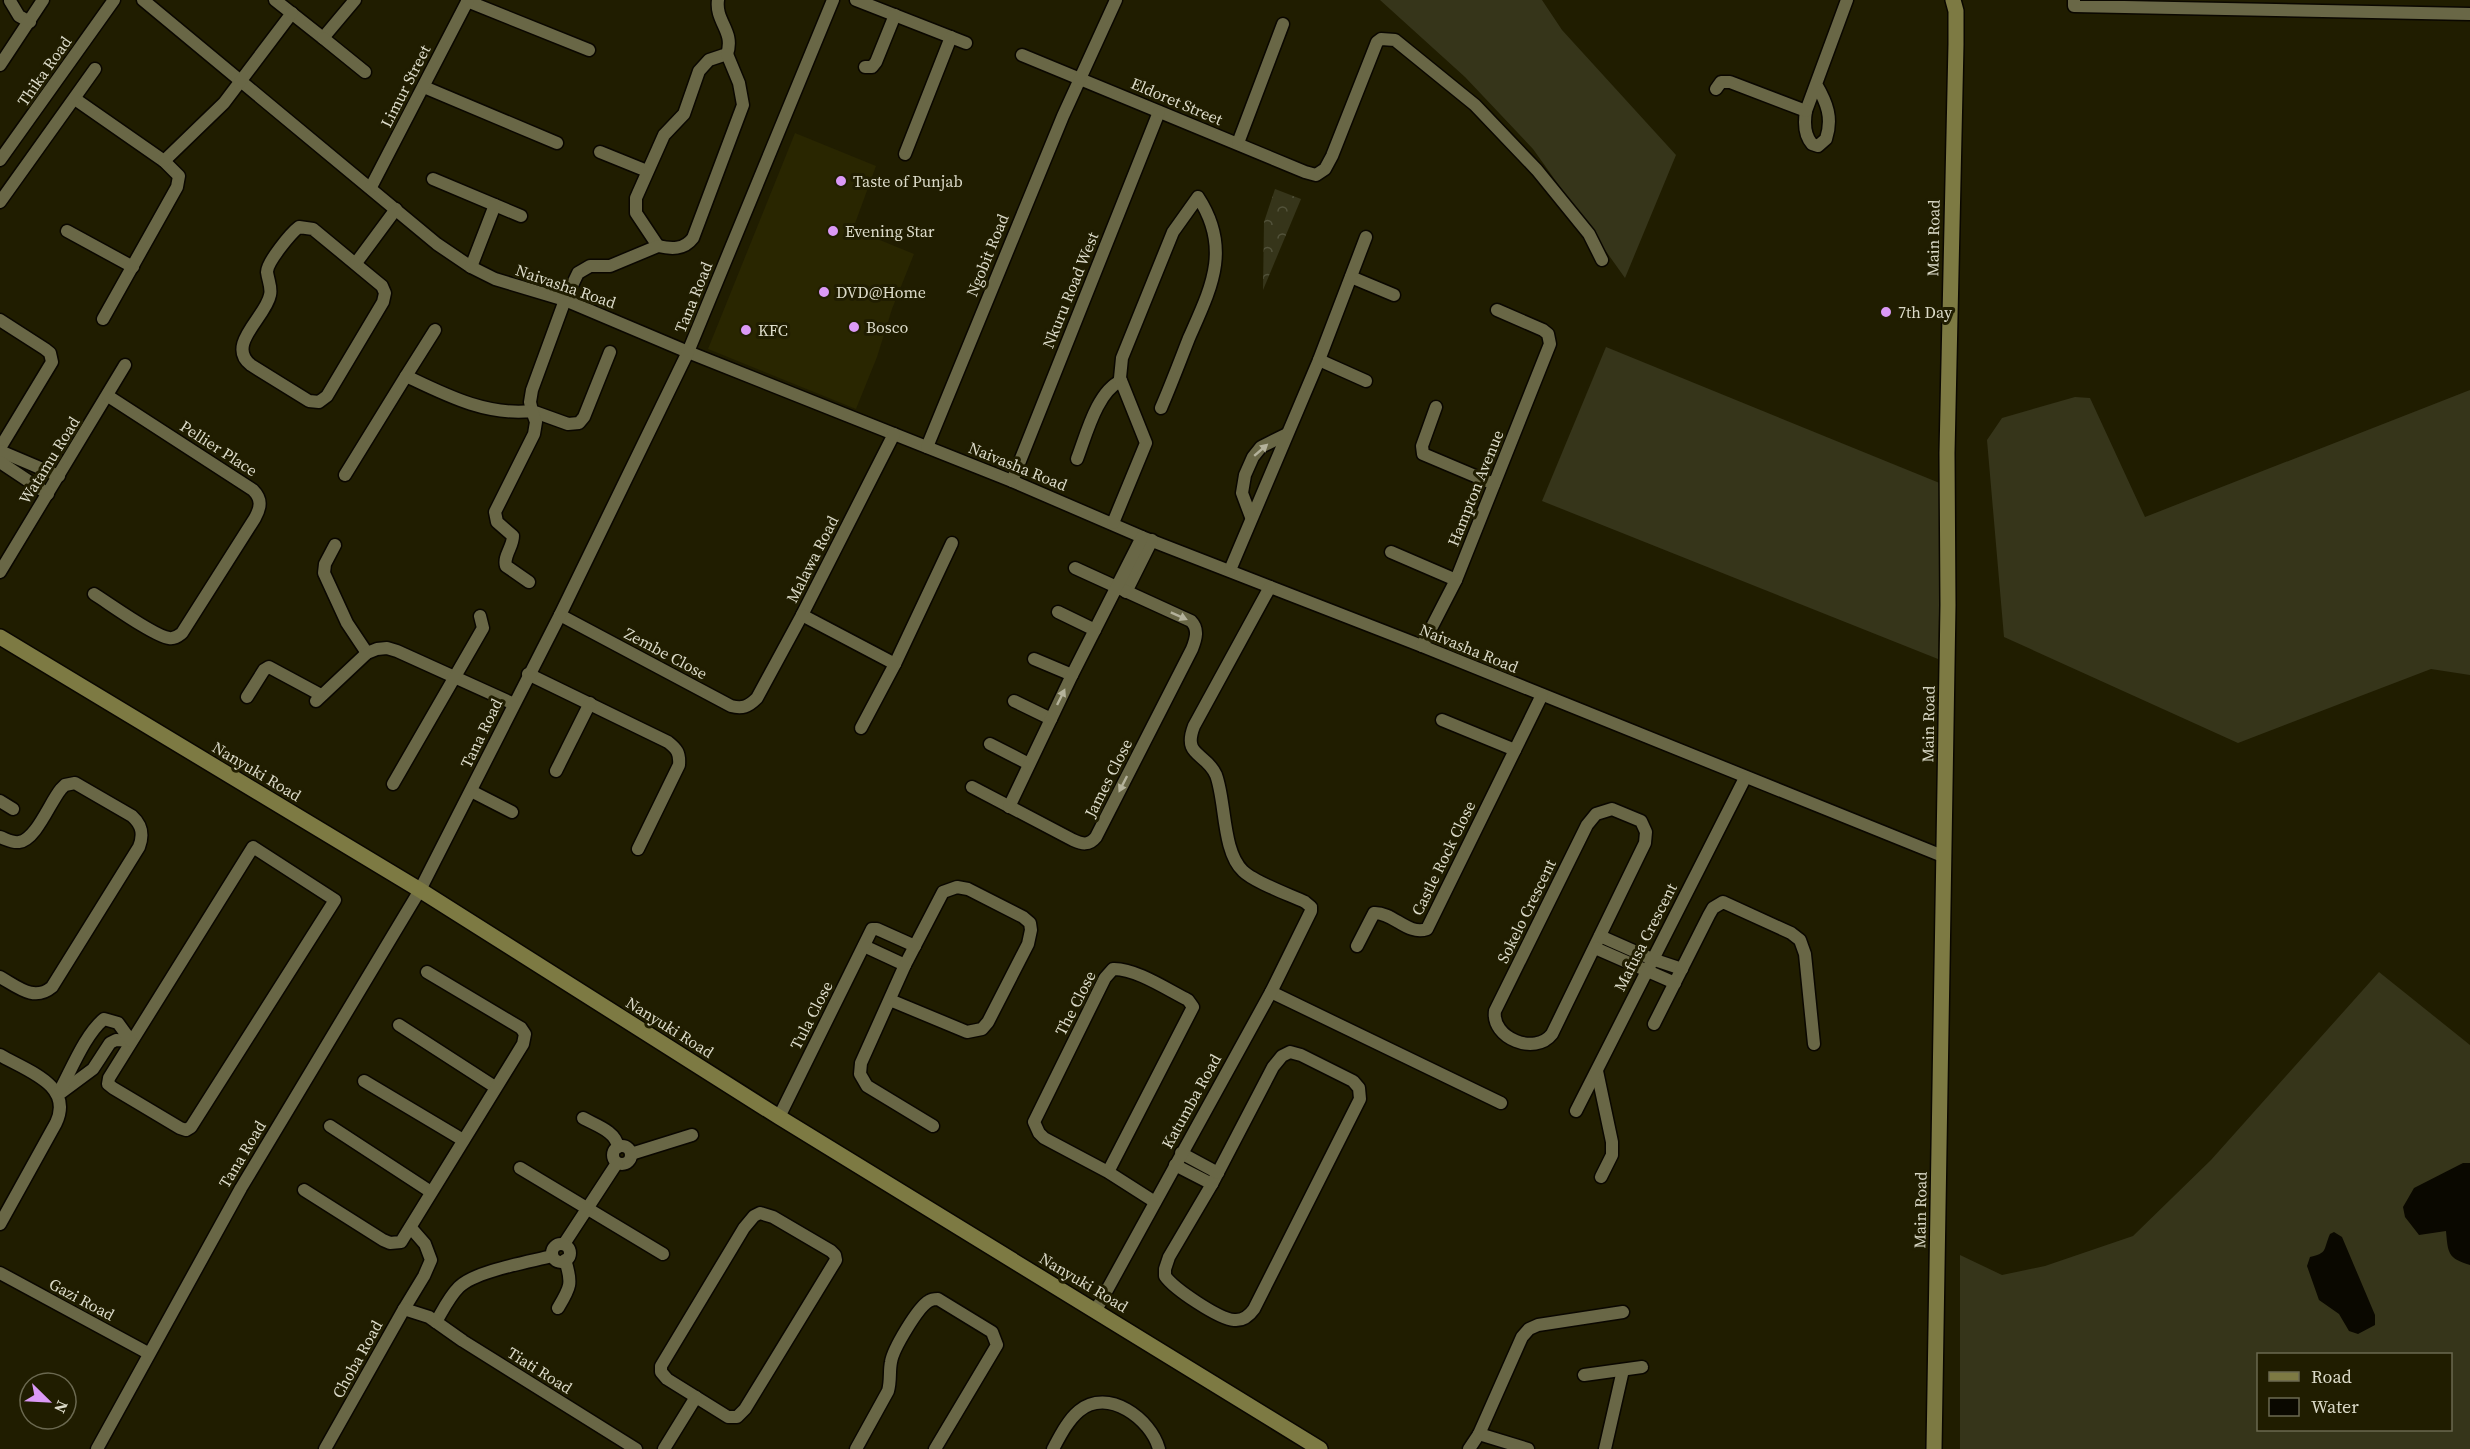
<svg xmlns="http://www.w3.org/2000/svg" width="2470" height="1449" font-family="'Source Serif 4',serif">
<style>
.built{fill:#292600}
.grass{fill:#36351a;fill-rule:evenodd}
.park{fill:url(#park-crowns)}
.water{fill:#0a0800}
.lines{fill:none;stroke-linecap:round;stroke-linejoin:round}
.street-casing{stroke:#0a0700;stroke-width:15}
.secondary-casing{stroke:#0a0700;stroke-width:18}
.street{stroke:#696746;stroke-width:12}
.secondary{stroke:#7d7a43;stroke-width:15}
.oneway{fill:#b4b29b}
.poi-dot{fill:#db99f6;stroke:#201d00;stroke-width:2}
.labels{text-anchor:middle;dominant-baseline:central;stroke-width:6;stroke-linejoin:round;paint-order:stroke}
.street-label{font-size:16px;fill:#dcdbc9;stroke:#201d00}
.poi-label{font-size:16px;fill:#dcdbc9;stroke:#201d00;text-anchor:start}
</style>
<defs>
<pattern id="park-crowns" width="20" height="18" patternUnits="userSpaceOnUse" patternTransform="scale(1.5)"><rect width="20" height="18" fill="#36351a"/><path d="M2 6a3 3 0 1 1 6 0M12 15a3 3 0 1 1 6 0" fill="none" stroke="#52523a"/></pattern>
</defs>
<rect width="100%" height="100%" fill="#201d00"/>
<path class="built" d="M 795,133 L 876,166 L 853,229 L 914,254 L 892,309 L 877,357 L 856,409 L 708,349 Z"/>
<g class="grass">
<path d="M 1380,0 L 1542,0 L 1562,30 L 1676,155 L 1625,278 L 1533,149 L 1465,77 Z"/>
<path d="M 1606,347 L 1942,484 L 1938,659 L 1542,501 Z"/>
<path d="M 2470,390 L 2470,675 L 2431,669 L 2238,743 L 2004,637 L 1987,440 L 2002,418 L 2075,397 L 2090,398 L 2145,517 Z"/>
<path d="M 2379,972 L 2470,1045 L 2470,1449 L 1960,1449 L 1960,1255 L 2002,1275 L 2045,1266 L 2133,1236 L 2211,1160 ZM 2258,1354 L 2450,1354 L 2450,1430 L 2258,1430 Z"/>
</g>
<path class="park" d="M 1275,189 L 1301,199 L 1263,290 L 1264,222 Z"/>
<g class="water">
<path d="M 2463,1163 L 2470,1163 L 2470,1265 C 2448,1258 2448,1254 2446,1231 L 2419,1235 L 2405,1217 L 2403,1207 L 2414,1188 Z"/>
<path d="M 2334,1232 L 2342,1237 L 2375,1315 L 2375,1325 L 2358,1334 L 2349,1331 L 2339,1314 L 2319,1300 L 2307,1266 L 2310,1257 C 2328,1253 2323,1250 2330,1234 Z"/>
</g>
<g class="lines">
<defs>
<g id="street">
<path d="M 143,0 L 437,244 L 471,267 L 495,279 L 565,300 L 688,352 L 1012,481 L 1142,537 L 1422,646 L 1945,857"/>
<path d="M 275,0 L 323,38 L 355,0"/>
<path d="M 856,0 L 966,43"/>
<path d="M 2074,0 L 2074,6 L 2470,14"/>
<path d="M 10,1 L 19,16 L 30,22"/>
<path d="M 467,1 L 589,50"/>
<path d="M 323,38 L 365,72"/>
<path d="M 1022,55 L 1305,172 L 1316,175 L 1325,169 L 1332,156 L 1377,42 L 1381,39 L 1395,40 L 1475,105 L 1537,170 L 1589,234 L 1602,260"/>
<path d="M 0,65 L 43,0"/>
<path d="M 865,67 L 872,67 L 876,62 L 895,15"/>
<path d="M 1816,84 C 1827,103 1833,118 1826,139 L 1818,146 L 1812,144 C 1804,135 1804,123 1806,111 L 1847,0"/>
<path d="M 424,87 L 557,143"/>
<path d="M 1716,89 L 1721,82 L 1730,82 L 1806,111"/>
<path d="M 75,99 L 164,161 L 179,176 L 177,187 L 103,319"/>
<path d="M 1238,143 L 1283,24"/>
<path d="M 600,152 L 647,171"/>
<path d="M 905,154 L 951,37"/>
<path d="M 0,160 L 114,0"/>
<path d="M 164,161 L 224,103 L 292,13"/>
<path d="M 433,179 L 521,216"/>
<path d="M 371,187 L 468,0"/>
<path d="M 0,202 L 95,69"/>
<path d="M 299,227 L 313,229 L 382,286 L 385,293 L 383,302 L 327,396 L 319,402 L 309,401 L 251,365 C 225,345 266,317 270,295 C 272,288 268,280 267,272 C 267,262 291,233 299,227 Z"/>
<path d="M 67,231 L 133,267"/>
<path d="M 658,246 L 636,213 L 636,198 L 664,135 L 684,114 L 699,71 L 709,60 L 727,54 C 735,31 715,22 718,0"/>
<path d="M 356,263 L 396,209"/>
<path d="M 471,267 L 495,205"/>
<path d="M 1351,277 L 1394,295"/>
<path d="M 0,320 L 45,349 L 50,353 L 52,362 L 0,448"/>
<path d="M 610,352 L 584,417 L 579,423 L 568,424 L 532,411 L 530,402 L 532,390 L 565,300 L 578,273 L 590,266 L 610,266 L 658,246 C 671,249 684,250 693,238 L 743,105 L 739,83 L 727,54"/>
<path d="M 1319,360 L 1366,381"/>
<path d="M 406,376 L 435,330"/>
<path d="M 1436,407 L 1422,446 L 1423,454 L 1494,484"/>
<path d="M 927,447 L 1063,116 L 1116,0"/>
<path d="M 0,451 L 59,476"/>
<path d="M 1077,459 C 1086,436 1097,391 1121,381"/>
<path d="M 0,462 L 48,494"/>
<path d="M 345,475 L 406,376 C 446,395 486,416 532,411 L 536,422 L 534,434 L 495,512 L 497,522 L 513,536 C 513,547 503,556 506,566 L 529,582"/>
<path d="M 1012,481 L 1159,112"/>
<path d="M 1251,517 L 1242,493 L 1245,475 L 1253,457 L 1261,447 L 1287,434"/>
<path d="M 1113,523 L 1146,443 L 1120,378 L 1122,358 L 1173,232 L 1198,197 C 1232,249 1211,288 1189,338 C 1180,361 1171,385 1161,408"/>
<path d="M 335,545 L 325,564 L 324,573 L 347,623 L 367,653"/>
<path d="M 1391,552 L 1456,580"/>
<path d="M 1230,570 L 1319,360 L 1366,237"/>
<path d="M 0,572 L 125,365"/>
<path d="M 1126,592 L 1152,540"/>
<path d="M 94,594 C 110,604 154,636 169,638 C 175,639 178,636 182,633 L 255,518 C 261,507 262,499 253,490 L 108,396"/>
<path d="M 1058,612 L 1095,630"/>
<path d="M 560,615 L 731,706 C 742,709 748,707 757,698 L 802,615 L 894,434"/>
<path d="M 802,615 L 895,664"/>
<path d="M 1422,646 L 1456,580 L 1550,344 L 1548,334 L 1543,330 L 1497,310"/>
<path d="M 1034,659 L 1072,675"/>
<path d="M 528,674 L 668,742 C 677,749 680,753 679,765 L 638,849"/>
<path d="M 247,697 L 264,670 L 269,667 L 321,695"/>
<path d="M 316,701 L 367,653 L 377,649 L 387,648 L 397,651 L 514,704"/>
<path d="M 1014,701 L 1051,719"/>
<path d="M 1442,720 L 1515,750"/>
<path d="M 861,728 L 895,664 L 952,543"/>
<path d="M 990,744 L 1029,764"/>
<path d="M 556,771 L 590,703"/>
<path d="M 393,784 L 483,628 L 480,616"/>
<path d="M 972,787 L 1073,840 C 1082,844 1089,846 1096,837 L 1192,649 C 1196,639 1199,629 1191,621 L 1075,568"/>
<path d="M 471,791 L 512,812"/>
<path d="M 0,801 L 13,809"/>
<path d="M 1009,807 L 1072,675 L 1142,537"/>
<path d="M 1612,809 L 1641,821 L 1646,832 L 1645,843 L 1552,1034 C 1535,1056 1491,1038 1495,1011 L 1587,825 L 1596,814 Z"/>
<path d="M 0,837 C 6,839 12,843 19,842 C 36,840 50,802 61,789 L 65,785 L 75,783 L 132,816 C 142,825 144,834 139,847 L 52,987 C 34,1002 18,987 0,977"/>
<path d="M 253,847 L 335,900 L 191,1127 L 186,1130 L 180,1128 L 113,1088 L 108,1084 L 109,1078 Z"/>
<path d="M 1600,936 L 1652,959 L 1682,969"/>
<path d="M 864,946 L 905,965"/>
<path d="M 1357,946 L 1374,913 C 1393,912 1408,936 1427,929 L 1542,695"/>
<path d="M 1595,948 L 1675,983"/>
<path d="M 1271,992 L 1501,1103"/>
<path d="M 890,1000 L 967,1032 L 982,1029 L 988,1022 L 1028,944 L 1031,930 L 1030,923 L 1023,917 L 968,889 L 957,887 L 943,892 L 905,965 L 861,1063 L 860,1074 L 867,1086 L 933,1126"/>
<path d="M 1654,1024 L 1709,915 L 1713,908 L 1723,902 L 1791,933 L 1800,940 L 1805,954 L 1814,1044"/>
<path d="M 399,1025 L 495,1087"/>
<path d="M 1290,1052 L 1301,1055 L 1353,1081 L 1359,1088 L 1360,1099 L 1254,1309 C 1249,1316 1243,1321 1234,1320 C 1219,1319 1174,1289 1165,1276 L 1165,1269 L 1169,1257 L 1212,1184 L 1273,1067 L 1282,1056 Z"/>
<path d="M 0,1055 C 27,1071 74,1085 56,1123 L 0,1224"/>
<path d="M 1597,1071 L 1612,1142 L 1612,1155 L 1601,1177"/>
<path d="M 364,1081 L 463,1140"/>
<path d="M 62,1092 L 93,1069 L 110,1043 L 116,1040 L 131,1041"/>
<path d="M 58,1094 C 70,1073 85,1034 104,1019 L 118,1023 L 131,1041"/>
<path d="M 1576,1111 L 1745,778"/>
<path d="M 779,1117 L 872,929 L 877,929 L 915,946"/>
<path d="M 583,1118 C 595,1125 616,1131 618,1147"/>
<path d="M 330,1126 L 431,1192"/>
<circle cx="622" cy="1155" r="9"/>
<path d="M 1181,1153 L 1218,1173"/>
<path d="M 631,1154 L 692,1135"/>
<path d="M 1175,1165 L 1212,1184"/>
<path d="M 520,1168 L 663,1254"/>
<path d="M 1108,1172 L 1193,1007 L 1188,1000 C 1168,990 1135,968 1113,969 L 1105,978 L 1034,1122 L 1039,1133 L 1044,1138 L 1108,1172 L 1155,1202"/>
<path d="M 304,1190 L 383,1240 L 390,1243 L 401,1242 L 523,1044 L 525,1034 L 521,1028 L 427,972"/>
<path d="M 760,1213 L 773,1217 L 831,1251 L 835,1255 L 836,1260 L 745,1409 L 737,1417 L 728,1417 L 667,1379 L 661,1372 L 661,1366 L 744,1228 L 754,1216 Z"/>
<path d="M 564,1244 L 617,1163"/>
<circle cx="561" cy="1253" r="9"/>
<path d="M 0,1273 L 148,1353"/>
<path d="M 558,1308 C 570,1288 573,1284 565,1260"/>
<path d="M 404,1309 L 424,1276 L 431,1260 L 425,1244 L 411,1228"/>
<path d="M 1096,1310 L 1271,992 L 1311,911 L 1311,907 L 1305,902 C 1290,895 1254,882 1243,871 C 1222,851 1226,802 1216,775 C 1206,752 1182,757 1194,726 L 1270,587"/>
<path d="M 436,1322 C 443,1310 449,1297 459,1287 C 475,1271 529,1262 552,1256"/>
<path d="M 1584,1375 L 1642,1367"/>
<path d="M 97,1449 L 241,1188 L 420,890 L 560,615 L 688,352 L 833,0"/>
<path d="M 325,1449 L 404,1309 L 429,1317 L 463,1341 L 636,1449"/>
<path d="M 664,1449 L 696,1397"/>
<path d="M 856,1449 L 888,1391 C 891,1380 889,1372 891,1362 C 893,1349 918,1307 929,1301 C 932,1299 934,1299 938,1299 L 992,1332 L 997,1345 L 935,1449"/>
<path d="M 1053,1449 C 1060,1436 1068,1420 1079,1411 C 1108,1387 1151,1419 1159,1449"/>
<path d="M 1469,1449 L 1479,1434"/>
<path d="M 1528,1449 L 1479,1434 L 1522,1337 L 1529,1329 L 1538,1325 L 1623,1312"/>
<path d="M 1605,1449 L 1623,1370"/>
</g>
<g id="secondary">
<path d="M 0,637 L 420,890 L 779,1117 L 1320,1449"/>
<path d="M 1934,1449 L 1948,605 L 1947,453 L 1956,44 L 1956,11 L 1953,0"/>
</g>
</defs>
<use href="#street" class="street-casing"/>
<use href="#secondary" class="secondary-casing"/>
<use href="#street" class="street"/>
<use href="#secondary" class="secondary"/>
</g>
<defs><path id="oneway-solid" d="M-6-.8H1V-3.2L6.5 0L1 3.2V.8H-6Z" transform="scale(1.5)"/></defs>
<g class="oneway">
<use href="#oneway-solid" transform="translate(1261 450) rotate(-41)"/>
<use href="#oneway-solid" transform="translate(1179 616) rotate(24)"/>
<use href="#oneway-solid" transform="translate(1061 697) rotate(-64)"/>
<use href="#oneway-solid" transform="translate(1123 784) rotate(117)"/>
</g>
<g class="poi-dot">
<circle cx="841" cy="181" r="6"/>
<circle cx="833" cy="231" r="6"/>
<circle cx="824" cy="292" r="6"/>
<circle cx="1886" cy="312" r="6"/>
<circle cx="854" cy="327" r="6"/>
<circle cx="746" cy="330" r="6"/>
</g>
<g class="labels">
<g class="street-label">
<text transform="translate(44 71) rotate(-55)">Thika Road</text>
<text transform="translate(405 86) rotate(-63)">Limur Street</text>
<text transform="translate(1177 101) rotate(23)">Eldoret Street</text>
<text transform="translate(1933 238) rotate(-89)">Main Road</text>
<text transform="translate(987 255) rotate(-68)">Ngobit Road</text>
<text transform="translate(566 286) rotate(19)">Naivasha Road</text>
<text transform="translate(1070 290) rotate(-68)">Nkuru Road West</text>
<text transform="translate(693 297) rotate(-68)">Tana Road</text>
<text transform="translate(219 448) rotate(33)">Pellier Place</text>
<text transform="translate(49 460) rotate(-58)">Watamu Road</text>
<text transform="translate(1018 466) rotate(22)">Naivasha Road</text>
<text transform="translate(1475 488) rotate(-68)">Hampton Avenue</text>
<text transform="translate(812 559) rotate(-63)">Malawa Road</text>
<text transform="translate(1469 648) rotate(22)">Naivasha Road</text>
<text transform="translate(666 653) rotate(28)">Zembe Close</text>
<text transform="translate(1928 724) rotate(-89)">Main Road</text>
<text transform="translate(481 733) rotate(-64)">Tana Road</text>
<text transform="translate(257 771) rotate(31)">Nanyuki Road</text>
<text transform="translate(1108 778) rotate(-63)">James Close</text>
<text transform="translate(1443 858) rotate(-64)">Castle Rock Close</text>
<text transform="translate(1526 911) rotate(-64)">Sokelo Crescent</text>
<text transform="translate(1645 937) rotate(-63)">Mafusa Crescent</text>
<text transform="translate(1075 1003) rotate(-63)">The Close</text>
<text transform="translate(811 1015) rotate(-63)">Tula Close</text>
<text transform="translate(670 1027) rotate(32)">Nanyuki Road</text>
<text transform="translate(1191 1101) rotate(-61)">Katumba Road</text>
<text transform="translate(242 1154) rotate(-59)">Tana Road</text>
<text transform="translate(1920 1210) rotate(-89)">Main Road</text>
<text transform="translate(1084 1282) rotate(31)">Nanyuki Road</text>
<text transform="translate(82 1299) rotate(28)">Gazi Road</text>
<text transform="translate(357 1359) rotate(-61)">Choba Road</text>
<text transform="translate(540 1370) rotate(32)">Tiati Road</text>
</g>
<g class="poi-label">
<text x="853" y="181">Taste of Punjab</text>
<text x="845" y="231">Evening Star</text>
<text x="836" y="292">DVD@Home</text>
<text x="1898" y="312">7th Day</text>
<text x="866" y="327">Bosco</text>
<text x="758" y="330">KFC</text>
</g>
</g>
<rect x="2257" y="1353" width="195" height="78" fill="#201d00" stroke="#6b6950" stroke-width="1.5"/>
<rect x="2269" y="1372" width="30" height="9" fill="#7d7a43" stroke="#6b6950" stroke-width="1.5"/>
<text x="2311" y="1383" font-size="18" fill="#dcdbc9">Road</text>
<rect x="2269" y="1398" width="30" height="18" fill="#0a0800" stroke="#6b6950" stroke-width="1.5"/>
<text x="2311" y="1413" font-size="18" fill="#dcdbc9">Water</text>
<g transform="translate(48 1401) rotate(114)"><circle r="28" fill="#201d00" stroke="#6b6950" stroke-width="1.5"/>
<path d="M0-4.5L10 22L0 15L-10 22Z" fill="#db99f6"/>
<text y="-9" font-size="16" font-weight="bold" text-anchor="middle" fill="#dcdbc9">N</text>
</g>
</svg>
